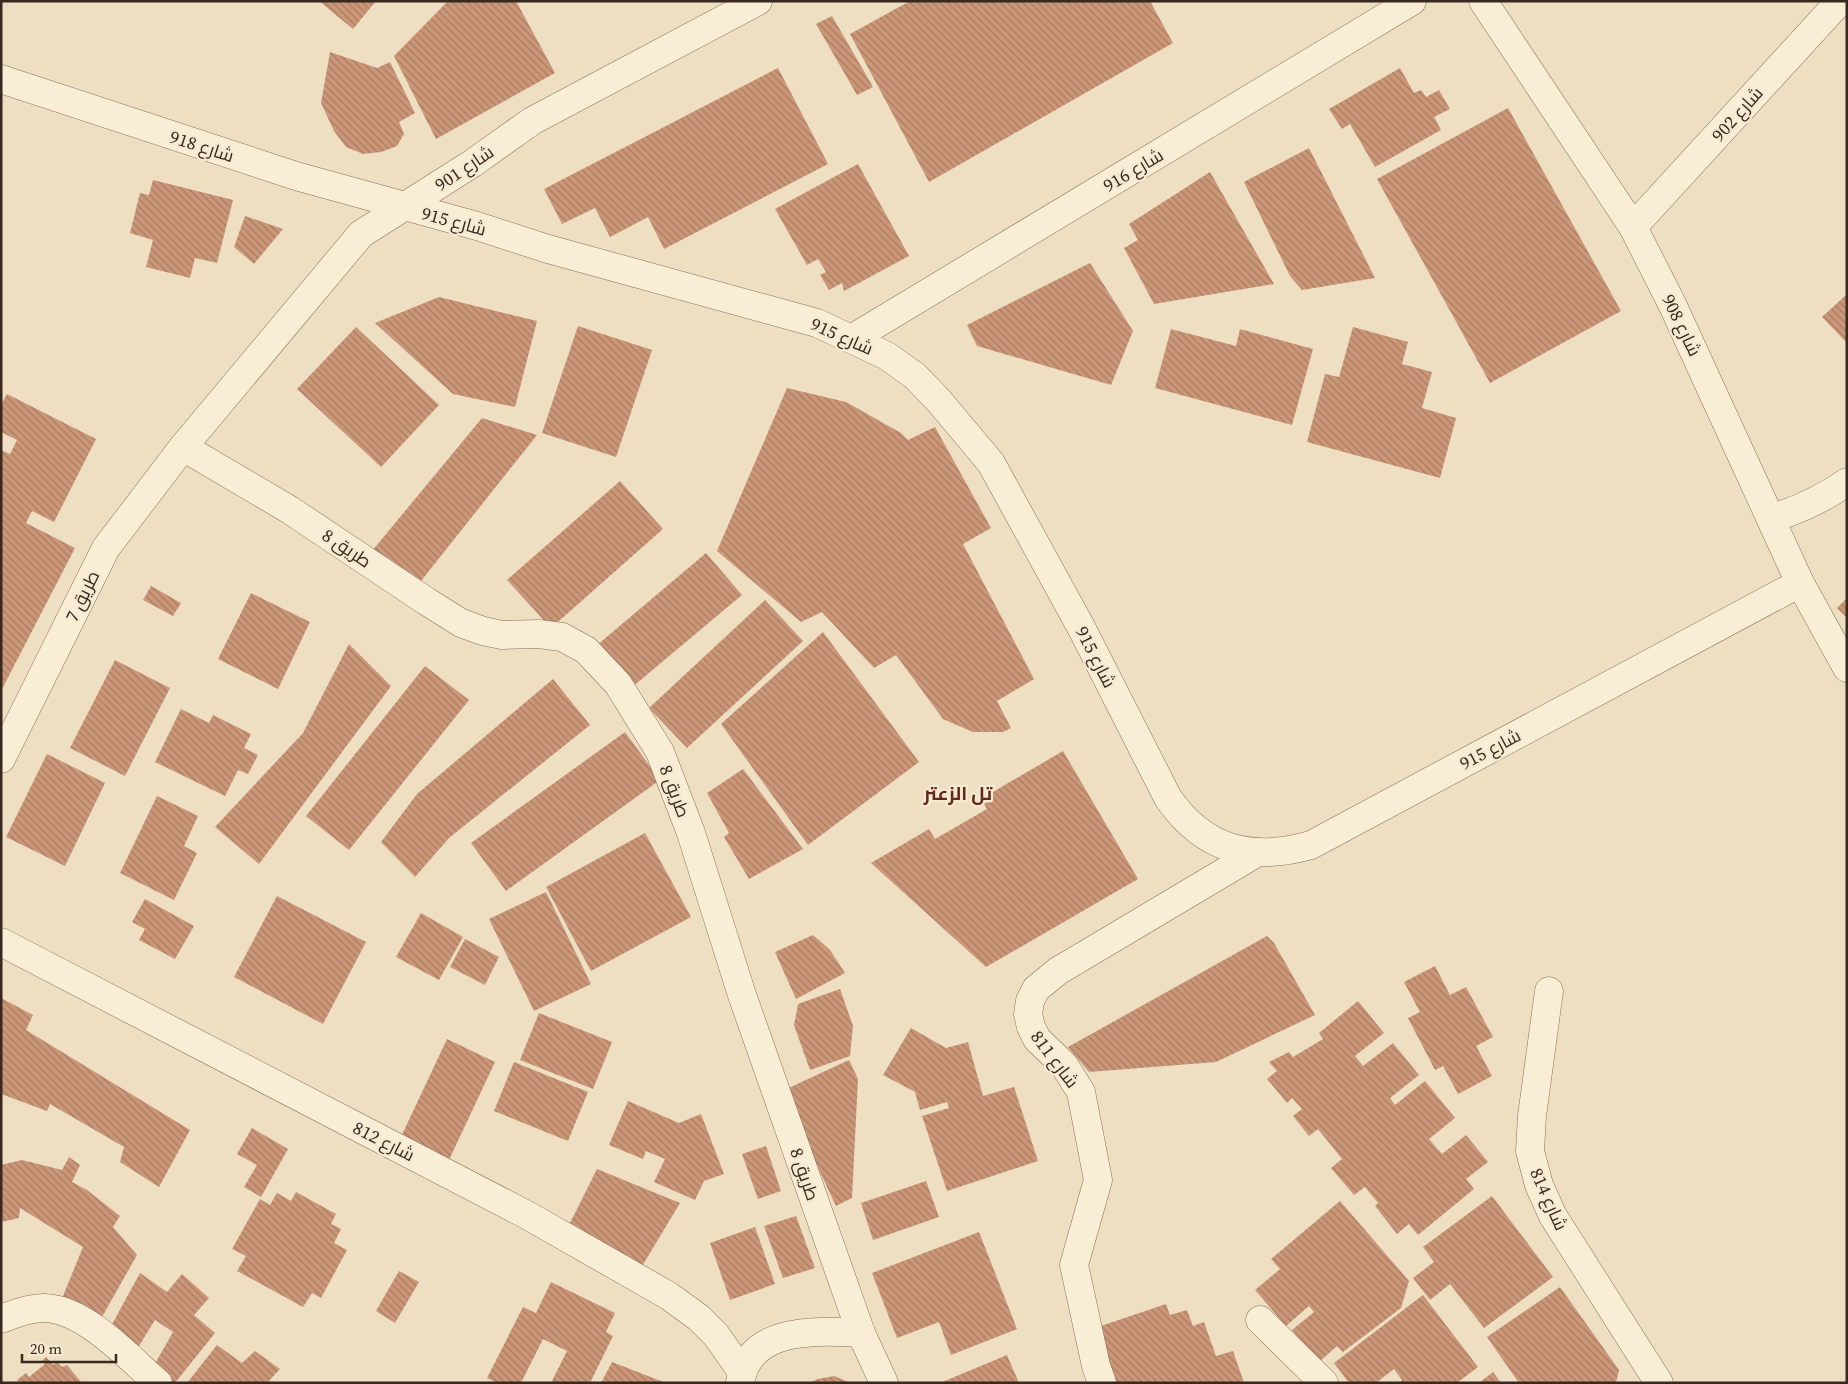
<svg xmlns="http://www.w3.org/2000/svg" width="1848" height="1384" font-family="'Source Serif 4',Cairo,serif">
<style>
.building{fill:url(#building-back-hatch)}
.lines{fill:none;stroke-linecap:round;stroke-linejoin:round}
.minor-casing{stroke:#87705a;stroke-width:29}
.minor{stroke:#f8edd5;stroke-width:28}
.labels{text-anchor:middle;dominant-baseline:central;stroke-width:4.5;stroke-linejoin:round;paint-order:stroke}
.street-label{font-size:18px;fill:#37291e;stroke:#f5e9d2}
.neighbourhood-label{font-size:19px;font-weight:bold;fill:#64291d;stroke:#f5e9d2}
</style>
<defs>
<pattern id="building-back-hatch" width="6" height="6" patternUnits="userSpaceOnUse" patternTransform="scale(1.25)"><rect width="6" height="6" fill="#cc9778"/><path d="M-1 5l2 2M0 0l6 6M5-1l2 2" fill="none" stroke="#a67b62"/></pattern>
</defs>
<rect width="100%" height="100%" fill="#eedfc2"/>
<g class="building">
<path d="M 319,1 L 376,1 L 353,29 Z"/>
<path d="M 448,1 L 516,1 L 555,73 L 436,139 L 394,56 Z"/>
<path d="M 910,1 L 1150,1 L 1173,43 L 929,182 L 850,34 Z"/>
<path d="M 832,16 L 873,87 L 857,95 L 816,24 Z"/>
<path d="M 330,52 L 377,68 L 390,62 L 415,113 L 399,122 L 404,134 L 397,146 L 381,152 L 363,154 L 346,147 L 334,131 L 321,103 Z"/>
<path d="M 778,68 L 828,164 L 664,249 L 648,217 L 610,237 L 595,208 L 562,224 L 544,189 Z"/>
<path d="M 1400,68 L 1414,93 L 1421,90 L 1426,97 L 1439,90 L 1450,109 L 1434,117 L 1441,130 L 1375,167 L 1350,124 L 1342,129 L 1329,109 Z"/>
<path d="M 1508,108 L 1621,311 L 1490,383 L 1377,179 Z"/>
<path d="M 1309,148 L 1375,278 L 1302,290 L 1290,276 L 1244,182 Z"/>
<path d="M 858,164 L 909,256 L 844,291 L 842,283 L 829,290 L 820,275 L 826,272 L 818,259 L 807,265 L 775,209 Z"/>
<path d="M 1210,172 L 1274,284 L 1154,304 L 1124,248 L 1138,240 L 1129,224 Z"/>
<path d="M 153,180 L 233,200 L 217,263 L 195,258 L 190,278 L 146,267 L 153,240 L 130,233 L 140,193 L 149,195 Z"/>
<path d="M 245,216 L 283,229 L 254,264 L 234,247 Z"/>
<path d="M 1090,263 L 1133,331 L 1111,385 L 977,346 L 967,325 Z"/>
<path d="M 1847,294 L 1847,343 L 1822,317 Z"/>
<path d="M 439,297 L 537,321 L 515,407 L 453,394 L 375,323 Z"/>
<path d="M 578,326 L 652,350 L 616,457 L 542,433 Z"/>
<path d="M 356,327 L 439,405 L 381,467 L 297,389 Z"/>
<path d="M 1353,327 L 1408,342 L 1402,364 L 1432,372 L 1422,408 L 1456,418 L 1440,478 L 1307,442 L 1325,374 L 1339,377 Z"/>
<path d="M 1171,329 L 1236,346 L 1240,329 L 1313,349 L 1292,425 L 1155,388 Z"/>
<path d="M 787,388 L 846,402 L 901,433 L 908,440 L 935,427 L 991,528 L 963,544 L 1034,679 L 997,701 L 1011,728 L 1003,732 L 973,732 L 943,719 L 896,655 L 874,668 L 822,612 L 801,622 L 717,551 Z"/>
<path d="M 7,394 L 96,439 L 54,522 L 32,511 L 26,523 L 75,548 L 1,691 L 1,450 L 10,454 L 17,440 L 1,432 L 1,405 Z"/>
<path d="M 482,418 L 537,435 L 417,586 L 372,551 Z"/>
<path d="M 620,481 L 663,529 L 551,628 L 507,580 Z"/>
<path d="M 706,553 L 742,595 L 631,688 L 596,646 Z"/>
<path d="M 151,586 L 181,603 L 173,616 L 143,600 Z"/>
<path d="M 251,593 L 310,622 L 278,689 L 218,659 Z"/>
<path d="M 1847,598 L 1847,618 L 1837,608 Z"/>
<path d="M 765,600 L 803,641 L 687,748 L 649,708 Z"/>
<path d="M 823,632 L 919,762 L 808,845 L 721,724 Z"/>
<path d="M 349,644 L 391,686 L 259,864 L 215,827 L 303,733 Z"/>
<path d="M 115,660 L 170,688 L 125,776 L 70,748 Z"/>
<path d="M 425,666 L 469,700 L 349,850 L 306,816 Z"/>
<path d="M 553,679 L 590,725 L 449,838 L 415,877 L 381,842 L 417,794 Z"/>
<path d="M 181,709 L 209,723 L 213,715 L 251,734 L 244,748 L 258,755 L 248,774 L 238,770 L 225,796 L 155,762 Z"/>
<path d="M 625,732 L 660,780 L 506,891 L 471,843 Z"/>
<path d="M 1063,751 L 1138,879 L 986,967 L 871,863 L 929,829 L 935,839 L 987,809 L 981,799 Z"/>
<path d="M 47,754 L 105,783 L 65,866 L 6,837 Z"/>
<path d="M 743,769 L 803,849 L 749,879 L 724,837 L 729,833 L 707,793 Z"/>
<path d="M 157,796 L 198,816 L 184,846 L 197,853 L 174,900 L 120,873 Z"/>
<path d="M 645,833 L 691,917 L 591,971 L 546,887 Z"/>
<path d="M 546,892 L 591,984 L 534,1011 L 489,919 Z"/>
<path d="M 277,896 L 366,942 L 323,1024 L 234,977 Z"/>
<path d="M 145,899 L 194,926 L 175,959 L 139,940 L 145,929 L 132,922 Z"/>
<path d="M 421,913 L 463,937 L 439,980 L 396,957 Z"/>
<path d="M 813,935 L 830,950 L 845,973 L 796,999 L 775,952 Z"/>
<path d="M 1267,936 L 1274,943 L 1315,1015 L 1216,1062 L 1089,1072 L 1068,1047 Z"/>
<path d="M 465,939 L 499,957 L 485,985 L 450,967 Z"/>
<path d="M 1435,966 L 1450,995 L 1466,987 L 1493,1037 L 1476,1046 L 1492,1076 L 1458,1094 L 1443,1066 L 1435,1070 L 1408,1018 L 1420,1012 L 1404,982 Z"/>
<path d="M 840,989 L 853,1026 L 850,1056 L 810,1070 L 794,1025 L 798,1004 Z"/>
<path d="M 1,998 L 33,1015 L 26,1030 L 190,1130 L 159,1187 L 120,1162 L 124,1147 L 50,1104 L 47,1111 L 1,1094 Z"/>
<path d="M 1358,1001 L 1384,1033 L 1355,1056 L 1363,1066 L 1393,1043 L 1419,1075 L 1390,1098 L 1395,1105 L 1425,1081 L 1455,1118 L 1429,1139 L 1442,1154 L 1466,1135 L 1488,1162 L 1466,1179 L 1474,1189 L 1418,1235 L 1409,1224 L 1397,1234 L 1375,1206 L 1378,1203 L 1365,1187 L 1354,1195 L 1331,1168 L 1342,1159 L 1318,1129 L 1309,1136 L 1293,1116 L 1302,1109 L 1292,1098 L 1287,1103 L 1267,1079 L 1277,1071 L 1269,1062 L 1289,1052 L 1293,1057 L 1323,1039 L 1319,1033 Z"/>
<path d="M 539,1013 L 612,1042 L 593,1089 L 520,1060 Z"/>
<path d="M 911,1028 L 946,1048 L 968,1042 L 983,1096 L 1014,1087 L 1038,1161 L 947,1191 L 922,1116 L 949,1108 L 947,1102 L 920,1110 L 915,1092 L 883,1075 Z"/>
<path d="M 447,1039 L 495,1062 L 448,1162 L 400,1139 Z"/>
<path d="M 849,1060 L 858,1079 L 852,1198 L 836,1206 L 782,1091 Z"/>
<path d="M 514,1062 L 588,1092 L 568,1141 L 494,1111 Z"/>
<path d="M 628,1101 L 679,1123 L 701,1114 L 724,1174 L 704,1181 L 695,1200 L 654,1182 L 665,1159 L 646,1151 L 643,1159 L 609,1145 Z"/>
<path d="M 252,1128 L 288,1149 L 261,1197 L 244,1187 L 257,1165 L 237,1154 Z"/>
<path d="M 766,1146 L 781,1191 L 758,1199 L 742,1154 Z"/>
<path d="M 69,1157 L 80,1165 L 72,1182 L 87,1190 L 120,1216 L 113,1227 L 137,1255 L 102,1317 L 63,1296 L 83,1247 L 20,1208 L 19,1218 L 1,1222 L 1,1165 L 22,1160 L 62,1170 Z"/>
<path d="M 597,1169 L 680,1203 L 641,1268 L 566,1231 Z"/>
<path d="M 926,1181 L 939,1217 L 873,1240 L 861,1203 Z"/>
<path d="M 296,1192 L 336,1214 L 331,1224 L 341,1229 L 334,1243 L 347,1250 L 321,1298 L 312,1293 L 303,1307 L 237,1271 L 246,1256 L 232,1249 L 260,1199 L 270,1205 L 277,1193 L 291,1201 Z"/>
<path d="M 1492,1196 L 1553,1277 L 1484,1328 L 1450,1284 L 1430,1300 L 1413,1278 L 1434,1262 L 1423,1247 Z"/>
<path d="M 1340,1201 L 1409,1281 L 1401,1308 L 1343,1352 L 1337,1346 L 1319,1362 L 1292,1330 L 1314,1312 L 1309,1306 L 1286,1326 L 1255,1290 L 1280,1269 L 1271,1259 Z"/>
<path d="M 796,1216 L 815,1268 L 783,1278 L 764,1226 Z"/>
<path d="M 755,1227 L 775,1284 L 730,1300 L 710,1243 Z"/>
<path d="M 979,1232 L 1017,1329 L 951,1355 L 939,1322 L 897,1338 L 872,1273 Z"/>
<path d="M 399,1271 L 419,1282 L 395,1323 L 376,1311 Z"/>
<path d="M 140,1273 L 167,1292 L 182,1274 L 209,1298 L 194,1315 L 215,1333 L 175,1383 L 167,1383 L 152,1369 L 173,1332 L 155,1320 L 134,1354 L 110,1328 Z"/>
<path d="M 551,1282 L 615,1313 L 606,1332 L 613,1336 L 590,1383 L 551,1383 L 567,1351 L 543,1339 L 521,1383 L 497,1383 L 487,1378 L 523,1307 L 536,1313 Z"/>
<path d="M 1560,1287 L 1619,1370 L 1616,1383 L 1519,1383 L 1487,1337 Z"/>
<path d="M 1423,1295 L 1478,1367 L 1457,1383 L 1399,1383 L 1402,1380 L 1394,1369 L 1376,1383 L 1349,1383 L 1334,1363 Z"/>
<path d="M 1166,1304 L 1170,1315 L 1187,1310 L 1193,1326 L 1204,1322 L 1216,1356 L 1233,1351 L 1244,1383 L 1114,1383 L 1095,1328 Z"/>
<path d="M 217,1345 L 242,1363 L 255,1351 L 280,1369 L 269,1381 L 271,1383 L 187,1383 Z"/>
<path d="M 1007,1355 L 1019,1383 L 940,1383 Z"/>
<path d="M 46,1357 L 53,1365 L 57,1362 L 62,1367 L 67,1365 L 82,1383 L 20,1383 L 17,1380 L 26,1373 L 29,1377 L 45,1364 L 42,1361 Z"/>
<path d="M 612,1362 L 666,1383 L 601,1383 Z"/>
<path d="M 1493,1372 L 1501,1383 L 1479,1383 Z"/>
<path d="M 834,1376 L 851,1383 L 809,1383 L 818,1379 Z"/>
</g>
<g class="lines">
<defs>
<g id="minor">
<path d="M 1483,1 L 1633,227 L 1673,306 L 1800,583 L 1847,668"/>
<path d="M 1,79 L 296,176 L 477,226 L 548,249 L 817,323 L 887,356 L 915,376 L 939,401 L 991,463 L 1082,629 L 1168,798 C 1204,850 1251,862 1311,845 L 1800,583"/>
<path d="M 1633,227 L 1840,1"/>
<path d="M 853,338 L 1412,1"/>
<path d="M 183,447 L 290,510 L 426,601 L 461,623 L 483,631 L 502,635 L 539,634 L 562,637 L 586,650 L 618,684 L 660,752 L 691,833 L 742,995 L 861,1333 L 884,1383"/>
<path d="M 1773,518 C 1801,509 1823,499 1847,482"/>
<path d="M 1,759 L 106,548 L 183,447 L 361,234 L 473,163 L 532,121 L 758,1"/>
<path d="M 1,942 L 527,1215 L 669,1296 L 699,1318 L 716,1335 L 742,1372"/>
<path d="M 1549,991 L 1532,1116 L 1530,1151 L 1539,1185 L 1553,1216 L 1659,1383"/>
<path d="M 1,1319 C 13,1314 33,1307 46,1308 C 86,1310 129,1358 158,1383"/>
<path d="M 1260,1320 L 1324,1383"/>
<path d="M 740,1383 C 750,1325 818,1331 861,1333"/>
<path d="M 1102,1383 L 1096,1366 L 1074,1265 L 1098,1180 L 1081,1092 L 1064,1065 L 1037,1039 L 1031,1027 L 1028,1014 L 1030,1001 L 1036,989 L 1058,971 L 1258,852"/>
</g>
</defs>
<use href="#minor" class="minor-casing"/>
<use href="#minor" class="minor"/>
</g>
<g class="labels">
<g class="street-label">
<text transform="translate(1737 114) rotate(-48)">شارع 902</text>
<text transform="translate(202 146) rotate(18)">شارع 918</text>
<text transform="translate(464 168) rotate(-34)">شارع 901</text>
<text transform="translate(1133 170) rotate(-31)">شارع 916</text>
<text transform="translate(454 221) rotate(15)">شارع 915</text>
<text transform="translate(1682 325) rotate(64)">شارع 908</text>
<text transform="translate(842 336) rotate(24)">شارع 915</text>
<text transform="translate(347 548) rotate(34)">طريق 8</text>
<text transform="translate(82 596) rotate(-64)">7 طريق</text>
<text transform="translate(1096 657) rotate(63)">شارع 915</text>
<text transform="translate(1490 749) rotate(-28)">شارع 915</text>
<text transform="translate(675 791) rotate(69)">طريق 8</text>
<text transform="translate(1055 1059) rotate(53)">شارع 811</text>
<text transform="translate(384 1141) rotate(27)">شارع 812</text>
<text transform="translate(805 1174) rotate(71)">طريق 8</text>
<text transform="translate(1549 1199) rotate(66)">شارع 814</text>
</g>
<g class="neighbourhood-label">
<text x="958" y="793">تل الزعتر</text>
</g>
</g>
<rect width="1848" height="1384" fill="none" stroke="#37291e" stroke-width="5"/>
<path d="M22 1354v8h94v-8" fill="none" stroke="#37291e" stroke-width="2.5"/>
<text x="30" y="1354" font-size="15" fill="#37291e" stroke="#f5e9d2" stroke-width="4" paint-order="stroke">20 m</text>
</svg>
